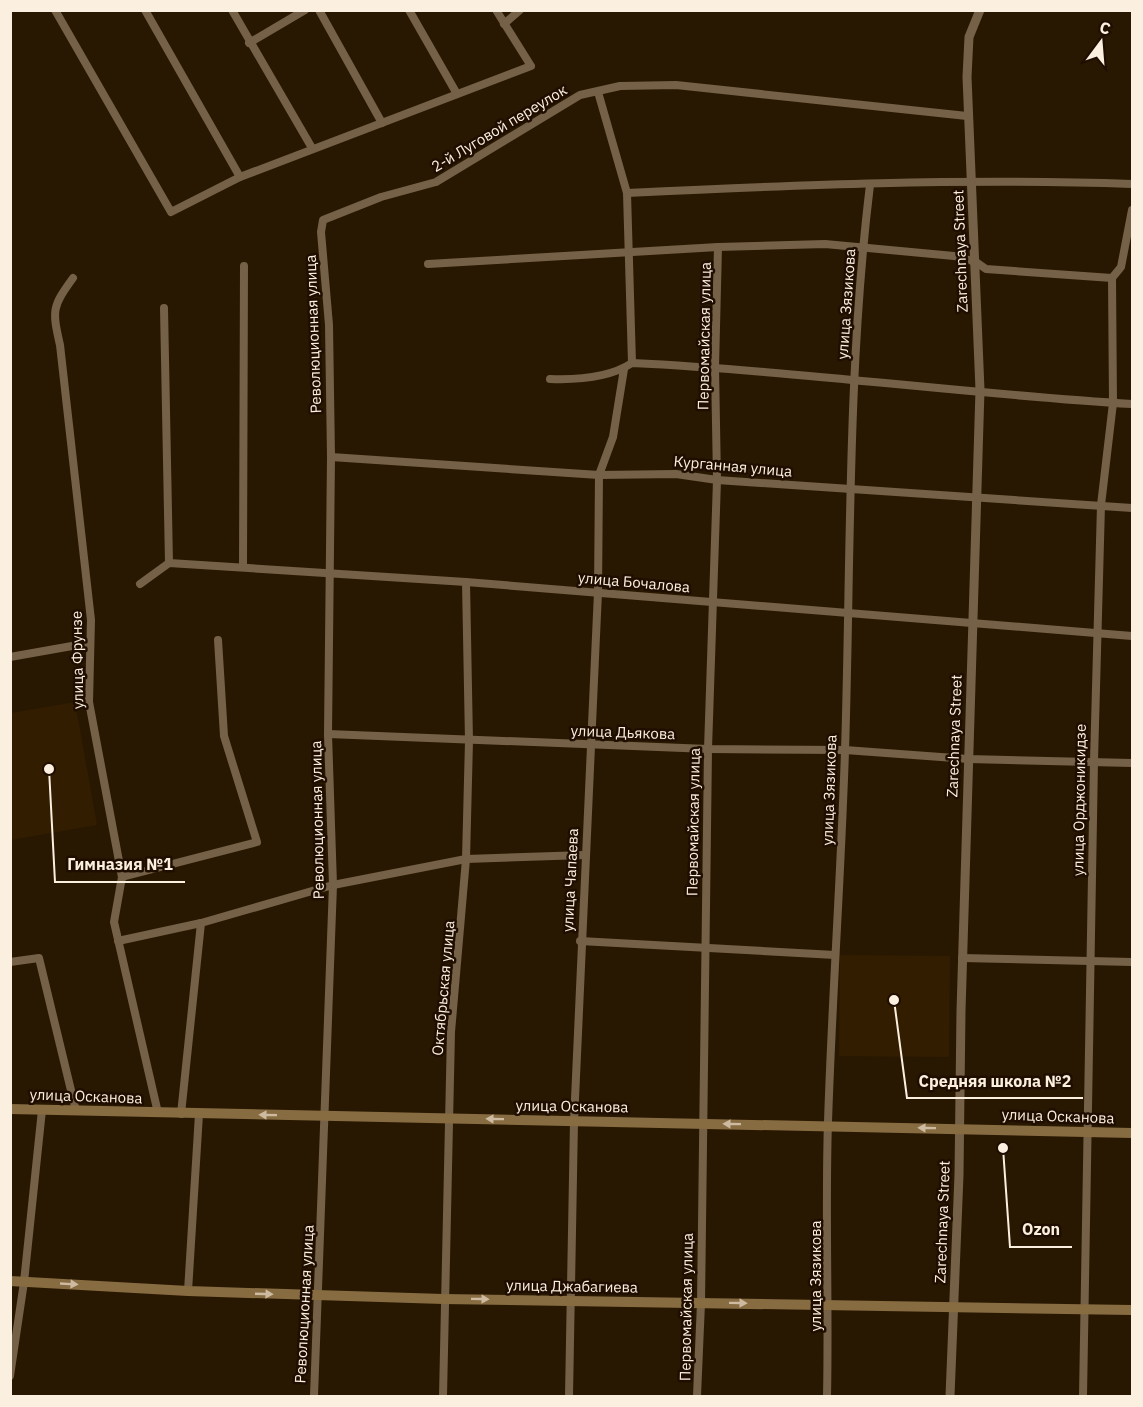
<svg xmlns="http://www.w3.org/2000/svg" width="1143" height="1407" font-family="'IBM Plex Sans',sans-serif">
<style>
.built{fill:#321d00}
.lines{fill:none;stroke-linecap:round;stroke-linejoin:round}
.minor{stroke:#756147;stroke-width:8}
.tertiary{stroke:#756147;stroke-width:9}
.secondary{stroke:#876b41;stroke-width:10}
.oneway{fill:#cdbaa0}
.labels{text-anchor:middle;dominant-baseline:central;stroke-width:5;stroke-linejoin:round;paint-order:stroke}
.street-label{font-size:15px;fill:#fbefe0;stroke:#1f0e00}
.leader{fill:none;stroke:#fbefe0;stroke-width:2}
.callout-dot{fill:#fbefe0;stroke:#1f0e00;stroke-width:2}
.callout-label{font-size:16px;text-anchor:middle;font-weight:bold;fill:#fbefe0;stroke:#1f0e00;stroke-width:5;stroke-linejoin:round;paint-order:stroke}
</style>
<rect width="100%" height="100%" fill="#291801"/>
<g class="built">
<path d="M 75,702 L 97,825 L 11,840 L 11,713 Z"/>
<path d="M 840,955 L 950,956 L 949,1057 L 839,1056 Z"/>
</g>
<g class="lines">
<g class="minor">
<path d="M 55,10 L 171,212 L 240,177 L 531,66 L 496,10"/>
<path d="M 145,10 L 240,177"/>
<path d="M 232,10 L 312,148"/>
<path d="M 319,10 L 382,123"/>
<path d="M 409,10 L 457,94"/>
<path d="M 504,24 L 520,10"/>
<path d="M 249,43 L 305,10"/>
<path d="M 598,92 L 627,193 L 632,363"/>
<path d="M 627,193 C 795,185 965,178 1132,184"/>
<path d="M 428,264 L 718,247 L 825,244 L 954,256 L 976,262 L 986,269 L 1112,278"/>
<path d="M 73,278 C 52,307 52,310 60,345 L 91,620 L 89,702 L 122,877 L 114,922 L 158,1113"/>
<path d="M 164,308 L 169,563"/>
<path d="M 550,379 C 577,380 609,378 632,363 C 799,371 966,394 1132,404"/>
<path d="M 331,457 L 599,475 L 676,474 L 717,480 L 1132,508"/>
<path d="M 243,567 L 244,266"/>
<path d="M 140,584 L 169,563 L 466,582 L 1132,636"/>
<path d="M 10,657 L 89,643"/>
<path d="M 328,734 L 708,749 L 845,750 L 968,759 L 1132,763"/>
<path d="M 122,877 L 257,842 L 224,736 L 218,640"/>
<path d="M 118,941 L 201,923 L 333,885 L 466,859 L 585,855"/>
<path d="M 580,941 L 835,955"/>
<path d="M 962,958 L 1132,962"/>
<path d="M 10,962 L 39,958 L 76,1111"/>
<path d="M 181,1114 L 201,923"/>
<path d="M 188,1291 L 199,1114"/>
<path d="M 10,1376 L 24,1282 L 42,1110"/>
<path d="M 314,1396 L 333,885 L 328,734 L 331,457 L 329,325 L 321,232 L 323,220 L 381,197 L 436,182 L 580,95 L 620,86 L 676,85 L 967,116"/>
<path d="M 443,1396 L 451,1032 L 466,859 L 469,741 L 466,582"/>
<path d="M 569,1396 L 574,1121 L 598,592 L 599,475 L 613,437 L 624,369"/>
<path d="M 697,1396 L 701,1303 L 708,749 L 717,480 L 715,367 L 718,247"/>
<path d="M 827,1396 C 829,1305 825,1213 828,1122 C 832,998 841,875 845,751 C 851,562 847,372 870,185"/>
<path d="M 1083,1396 L 1094,761 L 1101,505 L 1113,403 L 1112,278 L 1121,267 L 1132,210"/>
</g>
<path class="tertiary" d="M 950,1396 L 959,1175 L 961,1011 L 980,390 L 967,77 L 969,37 L 980,10"/>
<g class="secondary">
<path d="M 10,1109 L 1132,1133"/>
<path d="M 10,1281 L 188,1291 L 443,1299 L 1132,1310"/>
</g>
</g>
<defs><path id="oneway-solid" d="M-6-.8H1V-3.2L6.5 0L1 3.2V.8H-6Z" transform="scale(1.5)"/></defs>
<g class="oneway">
<use href="#oneway-solid" transform="translate(268 1115) rotate(-179)"/>
<use href="#oneway-solid" transform="translate(495 1119) rotate(-179)"/>
<use href="#oneway-solid" transform="translate(732 1124) rotate(-179)"/>
<use href="#oneway-solid" transform="translate(927 1128) rotate(-179)"/>
<use href="#oneway-solid" transform="translate(69 1284) rotate(3)"/>
<use href="#oneway-solid" transform="translate(264 1294) rotate(2)"/>
<use href="#oneway-solid" transform="translate(480 1299) rotate(1)"/>
<use href="#oneway-solid" transform="translate(738 1303) rotate(1)"/>
</g>
<g class="labels">
<g class="street-label">
<text transform="translate(499 128) rotate(-31)">2-й Луговой переулок</text>
<text transform="translate(960 251) rotate(-92)">Zarechnaya Street</text>
<text transform="translate(846 304) rotate(-86)">улица Зязикова</text>
<text transform="translate(313 334) rotate(-92)">Революционная улица</text>
<text transform="translate(704 336) rotate(-89)">Первомайская улица</text>
<text transform="translate(733 466) rotate(5)">Курганная улица</text>
<text transform="translate(634 582) rotate(5)">улица Бочалова</text>
<text transform="translate(77 660) rotate(-91)">улица Фрунзе</text>
<text transform="translate(623 732) rotate(2)">улица Дьякова</text>
<text transform="translate(954 736) rotate(-88)">Zarechnaya Street</text>
<text transform="translate(829 790) rotate(-88)">улица Зязикова</text>
<text transform="translate(1079 800) rotate(-89)">улица Орджоникидзе</text>
<text transform="translate(317 820) rotate(-91)">Революционная улица</text>
<text transform="translate(693 822) rotate(-89)">Первомайская улица</text>
<text transform="translate(570 880) rotate(-87)">улица Чапаева</text>
<text transform="translate(443 988) rotate(-85)">Октябрьская улица</text>
<text transform="translate(86 1096) rotate(2)">улица Осканова</text>
<text transform="translate(572 1106) rotate(1)">улица Осканова</text>
<text transform="translate(1058 1116) rotate(2)">улица Осканова</text>
<text transform="translate(942 1222) rotate(-88)">Zarechnaya Street</text>
<text transform="translate(815 1276) rotate(-90)">улица Зязикова</text>
<text transform="translate(572 1286) rotate(1)">улица Джабагиева</text>
<text transform="translate(304 1304) rotate(-87)">Революционная улица</text>
<text transform="translate(686 1307) rotate(-89)">Первомайская улица</text>
</g>
</g>
<path class="leader" d="M49 769L55 882H185M894 1000L907 1098H1083M1003 1148L1010 1247H1072"/>
<g class="callout-dot">
<circle cx="49" cy="769" r="6"/>
<circle cx="894" cy="1000" r="6"/>
<circle cx="1003" cy="1148" r="6"/>
</g>
<g class="callout-label">
<text x="120" y="870">Гимназия №1</text>
<text x="995" y="1087">Средняя школа №2</text>
<text x="1041" y="1235">Ozon</text>
</g>
<rect width="1143" height="1407" fill="none" stroke="#fbefe0" stroke-width="24"/>
<g transform="translate(1101 42) rotate(16)" stroke="#1f0e00" stroke-width="4.5" paint-order="stroke">
<path d="M0-4.5L10 22L0 15L-10 22Z" fill="#fbefe0"/>
<text y="-9" font-size="16" font-weight="bold" text-anchor="middle" fill="#fbefe0">С</text>
</g>
</svg>
